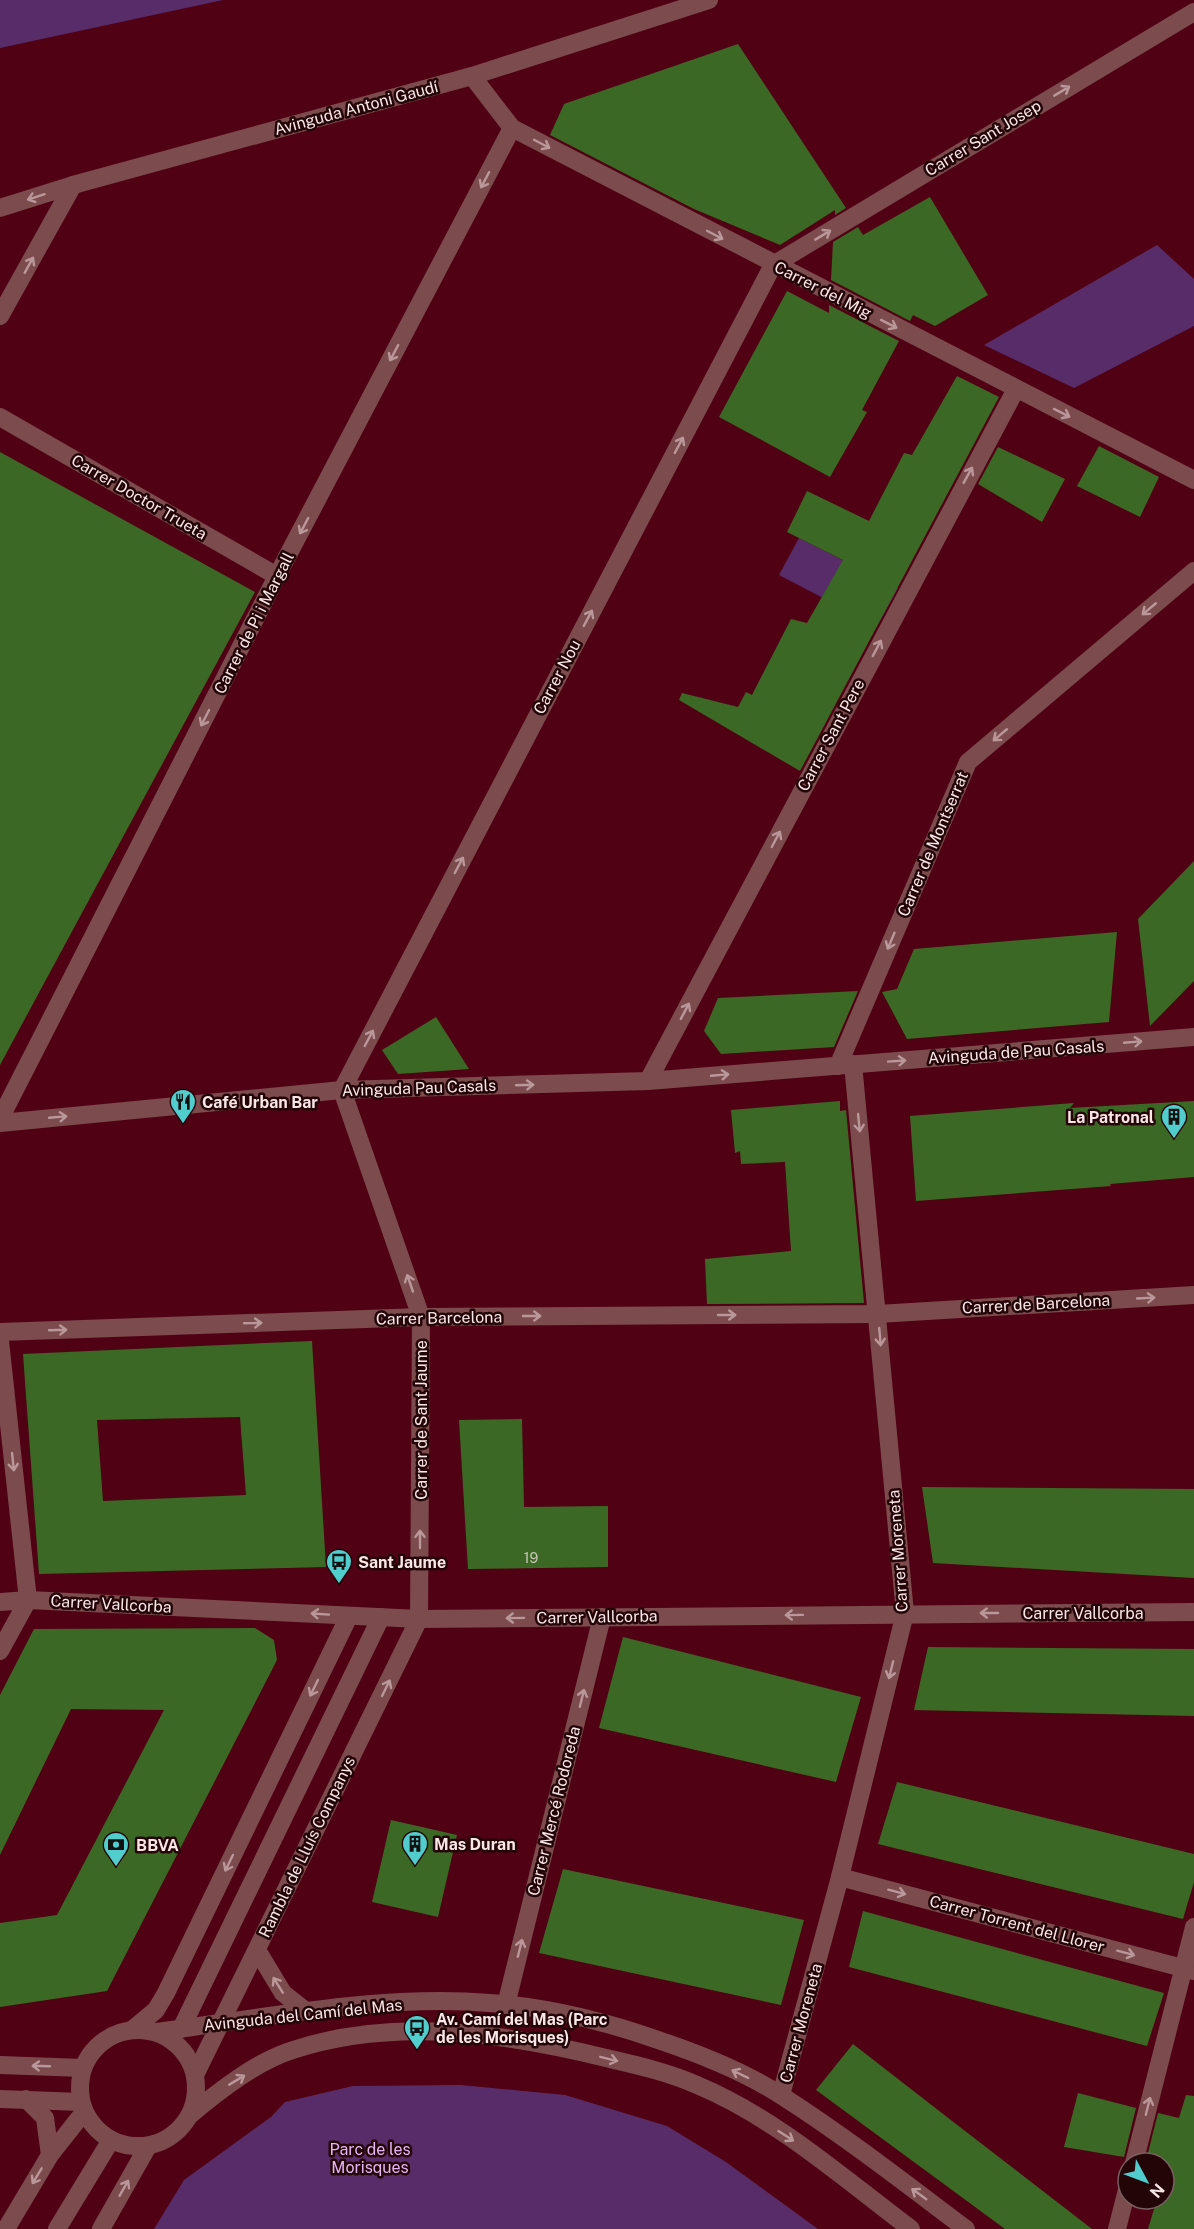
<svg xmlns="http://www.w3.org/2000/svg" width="1194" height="2229" font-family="'Public Sans',sans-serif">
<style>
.green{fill:#582c68}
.building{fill:#3c6826;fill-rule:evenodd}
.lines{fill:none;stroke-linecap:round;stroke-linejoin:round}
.minor{stroke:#7b4b4e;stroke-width:18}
.oneway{stroke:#ba989a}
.labels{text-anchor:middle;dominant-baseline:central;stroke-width:5;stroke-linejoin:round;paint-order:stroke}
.number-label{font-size:14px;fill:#cac6b6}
.street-label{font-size:16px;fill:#f9e6e6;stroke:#230508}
.poi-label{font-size:16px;font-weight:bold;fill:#f9e6e6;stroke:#230508;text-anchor:start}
.park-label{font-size:16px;fill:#e6b5f8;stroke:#230508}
</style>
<rect width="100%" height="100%" fill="#500214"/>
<g class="green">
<path d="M 0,0 L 223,0 L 0,48 Z"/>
<path d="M 1157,245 L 1194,279 L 1194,326 L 1074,388 L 984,345 Z"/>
<path d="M 799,538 L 898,588 L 877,626 L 779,575 Z"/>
<path d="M 461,2085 L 565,2095 L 667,2126 L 726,2162 L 818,2229 L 154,2229 L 184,2180 L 271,2117 L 285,2102 L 353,2086 Z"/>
</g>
<g class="building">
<path d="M 738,44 L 846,208 L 835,215 L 835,210 L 780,245 L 694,209 L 550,135 L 564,104 Z"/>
<path d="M 930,197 L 988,295 L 935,326 L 913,315 L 910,321 L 831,280 L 833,242 L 858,227 L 863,235 Z"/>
<path d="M 787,291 L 829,313 L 829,305 L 899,341 L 862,410 L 867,412 L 830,477 L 719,417 Z"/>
<path d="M 957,376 L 999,397 L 800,771 L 679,700 L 682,693 L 738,707 L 746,692 L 752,695 L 791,619 L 807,623 L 843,560 L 787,532 L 807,491 L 869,521 L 904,453 L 912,455 Z"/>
<path d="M 1099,446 L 1159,477 L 1140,517 L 1077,486 Z"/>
<path d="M 998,447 L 1065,479 L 1042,522 L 978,484 Z"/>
<path d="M 0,452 L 255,592 L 0,1065 Z"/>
<path d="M 1194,861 L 1194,981 L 1150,1026 L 1138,919 Z"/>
<path d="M 1117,932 L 1109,1022 L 907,1039 L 882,992 L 897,989 L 914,949 Z"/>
<path d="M 858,991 L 834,1047 L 721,1054 L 704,1031 L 718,998 Z"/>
<path d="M 436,1017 L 469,1069 L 398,1074 L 382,1050 Z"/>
<path d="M 840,1101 L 840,1111 L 846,1110 L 864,1303 L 707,1304 L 705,1259 L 791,1251 L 785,1162 L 741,1164 L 740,1151 L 735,1153 L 731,1110 Z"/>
<path d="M 1194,1101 L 1194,1177 L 1110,1184 L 1111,1186 L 916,1201 L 910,1116 L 1074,1103 L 1070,1108 Z"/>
<path d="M 312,1341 L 326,1567 L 39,1574 L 23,1354 ZM 240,1417 L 246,1495 L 103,1501 L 97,1420 Z"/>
<path d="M 522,1419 L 524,1507 L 608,1506 L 608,1567 L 468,1569 L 459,1420 Z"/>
<path d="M 922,1487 L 1194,1489 L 1194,1578 L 933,1563 Z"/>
<path d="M 255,1628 L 274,1640 L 277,1660 L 107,1991 L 0,2007 L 0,1923 L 57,1915 L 164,1710 L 71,1709 L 0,1855 L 0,1695 L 34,1629 Z"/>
<path d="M 623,1637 L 861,1697 L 836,1782 L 599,1728 Z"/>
<path d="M 928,1647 L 1194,1649 L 1194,1716 L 914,1710 Z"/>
<path d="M 897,1782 L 1194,1854 L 1194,1882 L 1183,1919 L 878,1844 Z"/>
<path d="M 391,1820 L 457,1835 L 438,1917 L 372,1902 Z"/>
<path d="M 563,1869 L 804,1920 L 781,2005 L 539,1953 Z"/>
<path d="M 863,1911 L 1164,1993 L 1147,2046 L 849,1967 Z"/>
<path d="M 853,2044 L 956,2124 L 1092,2229 L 1005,2229 L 816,2090 Z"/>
<path d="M 1078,2093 L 1136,2108 L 1124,2157 L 1064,2147 Z"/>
<path d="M 1186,2095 L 1194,2096 L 1194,2229 L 1148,2229 L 1157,2199 L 1164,2199 L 1166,2164 L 1146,2161 L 1158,2113 L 1179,2118 Z"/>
</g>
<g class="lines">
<g class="minor">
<path d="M 472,76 L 512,128 L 1194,480"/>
<path d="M 0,208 L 73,185 L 472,76 L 709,0"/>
<path d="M 0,316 L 73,185"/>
<path d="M 0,417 L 277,576"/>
<path d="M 838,1066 L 968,762 L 1194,571"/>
<path d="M 648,1081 L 1016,389"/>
<path d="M 0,1119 L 277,576 L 512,128"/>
<path d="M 0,1123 L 342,1090 L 648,1081 L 1194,1037"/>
<path d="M 0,1332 L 421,1317 L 878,1314 L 1194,1295"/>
<path d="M 0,1341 L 28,1600 L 0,1651"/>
<path d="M 0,1602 L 28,1600 L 419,1619 L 1194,1612"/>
<path d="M 840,1877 L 1194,1971"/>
<path d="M 257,1950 L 283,1993 L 307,2012"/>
<path d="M 506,2005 L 602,1617"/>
<path d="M 181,2029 L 381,1617"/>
<circle cx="138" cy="2088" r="58"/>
<path d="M 132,2030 L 156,2010 L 166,1993 L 349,1616"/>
<path d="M 156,2032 C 265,2018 379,1994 490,2003 C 547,2007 604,2021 658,2040 C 700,2054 745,2072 782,2096 C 846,2137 906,2184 966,2229"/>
<path d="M 0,2065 L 83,2068"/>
<path d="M 195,2075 L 419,1619 L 421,1317 L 342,1090 L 773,265 L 1194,12"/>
<path d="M 781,2095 L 840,1877 L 905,1613 L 853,1064"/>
<path d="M 0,2099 L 81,2102"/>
<path d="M 26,2099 L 45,2118 L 50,2155"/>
<path d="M 190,2115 C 219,2091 257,2061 293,2050 C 394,2017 505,2033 606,2058 C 636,2065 668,2072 697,2085 C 776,2118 843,2178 911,2229"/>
<path d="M 1134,2163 L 1194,1927"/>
<path d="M 6,2229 L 50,2155 L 84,2112"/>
<path d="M 57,2229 L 111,2140"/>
<path d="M 101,2229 L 148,2146"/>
<path d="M 1117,2229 L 1128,2186"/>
</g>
</g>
<defs><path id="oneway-shaft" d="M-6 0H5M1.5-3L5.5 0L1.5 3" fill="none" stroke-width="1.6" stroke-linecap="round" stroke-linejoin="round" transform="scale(1.5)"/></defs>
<g class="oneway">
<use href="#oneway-shaft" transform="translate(1062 91) rotate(-31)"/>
<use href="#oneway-shaft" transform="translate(542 144) rotate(28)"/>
<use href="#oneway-shaft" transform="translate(485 180) rotate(118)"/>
<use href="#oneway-shaft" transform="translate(36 197) rotate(162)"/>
<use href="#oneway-shaft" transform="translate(715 235) rotate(28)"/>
<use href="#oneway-shaft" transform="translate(823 235) rotate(-31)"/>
<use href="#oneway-shaft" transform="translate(29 265) rotate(-61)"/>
<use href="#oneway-shaft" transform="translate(889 324) rotate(27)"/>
<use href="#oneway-shaft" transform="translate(394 353) rotate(118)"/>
<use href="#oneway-shaft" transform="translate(1062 413) rotate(27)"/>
<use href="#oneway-shaft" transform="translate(679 445) rotate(-62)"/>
<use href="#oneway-shaft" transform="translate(968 475) rotate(-61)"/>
<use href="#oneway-shaft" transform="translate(304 526) rotate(118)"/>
<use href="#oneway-shaft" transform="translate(1149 609) rotate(140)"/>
<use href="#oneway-shaft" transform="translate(588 618) rotate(-62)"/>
<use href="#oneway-shaft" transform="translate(877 648) rotate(-62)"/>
<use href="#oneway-shaft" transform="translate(205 718) rotate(117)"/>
<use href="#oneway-shaft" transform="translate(1000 735) rotate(140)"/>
<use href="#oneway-shaft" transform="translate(776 839) rotate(-62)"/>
<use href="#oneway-shaft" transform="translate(459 865) rotate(-62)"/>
<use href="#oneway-shaft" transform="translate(891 941) rotate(113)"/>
<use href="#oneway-shaft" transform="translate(685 1011) rotate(-62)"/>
<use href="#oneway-shaft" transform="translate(369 1038) rotate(-62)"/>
<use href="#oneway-shaft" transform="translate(1133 1042) rotate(-5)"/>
<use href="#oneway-shaft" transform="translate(897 1061) rotate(-4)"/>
<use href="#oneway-shaft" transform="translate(720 1075) rotate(-5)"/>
<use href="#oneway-shaft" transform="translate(525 1085) rotate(-2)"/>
<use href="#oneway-shaft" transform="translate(58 1117) rotate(-5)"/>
<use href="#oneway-shaft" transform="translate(859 1123) rotate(84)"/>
<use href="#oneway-shaft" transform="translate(410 1283) rotate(-109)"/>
<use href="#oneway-shaft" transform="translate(1146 1298) rotate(-3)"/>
<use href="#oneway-shaft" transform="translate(727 1315)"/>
<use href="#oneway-shaft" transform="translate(532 1316)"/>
<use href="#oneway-shaft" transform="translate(253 1323) rotate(-2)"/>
<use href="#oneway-shaft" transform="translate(58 1330) rotate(-2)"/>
<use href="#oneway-shaft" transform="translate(880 1337) rotate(85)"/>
<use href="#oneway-shaft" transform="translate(13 1462) rotate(84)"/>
<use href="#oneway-shaft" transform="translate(420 1539) rotate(-90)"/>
<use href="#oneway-shaft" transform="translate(989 1613) rotate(180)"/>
<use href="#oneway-shaft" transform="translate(320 1614) rotate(-176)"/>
<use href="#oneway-shaft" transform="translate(794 1615) rotate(179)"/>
<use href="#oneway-shaft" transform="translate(515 1618) rotate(179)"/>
<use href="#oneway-shaft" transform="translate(891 1670) rotate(104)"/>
<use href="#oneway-shaft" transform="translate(314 1688) rotate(116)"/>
<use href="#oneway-shaft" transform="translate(386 1688) rotate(-64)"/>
<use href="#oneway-shaft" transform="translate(582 1698) rotate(-76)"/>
<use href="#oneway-shaft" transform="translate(229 1863) rotate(116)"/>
<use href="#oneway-shaft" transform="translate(897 1892) rotate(15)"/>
<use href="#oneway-shaft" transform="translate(520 1948) rotate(-76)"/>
<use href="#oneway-shaft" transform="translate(1126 1953) rotate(15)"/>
<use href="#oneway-shaft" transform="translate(278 1985) rotate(-122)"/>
<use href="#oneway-shaft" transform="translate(609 2059) rotate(14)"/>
<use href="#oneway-shaft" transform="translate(41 2066) rotate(-178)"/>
<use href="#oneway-shaft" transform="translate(740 2074) rotate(-154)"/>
<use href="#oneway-shaft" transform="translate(237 2080) rotate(-31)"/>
<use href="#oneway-shaft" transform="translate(1148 2106) rotate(-76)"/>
<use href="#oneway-shaft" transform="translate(786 2136) rotate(33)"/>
<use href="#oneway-shaft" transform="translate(37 2176) rotate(121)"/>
<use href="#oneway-shaft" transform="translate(124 2188) rotate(-60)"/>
<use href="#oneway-shaft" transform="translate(919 2194) rotate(-144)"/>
</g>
<defs>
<symbol id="restaurant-pin" viewBox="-11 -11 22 30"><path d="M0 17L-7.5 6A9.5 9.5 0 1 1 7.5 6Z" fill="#52cdce" stroke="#230508"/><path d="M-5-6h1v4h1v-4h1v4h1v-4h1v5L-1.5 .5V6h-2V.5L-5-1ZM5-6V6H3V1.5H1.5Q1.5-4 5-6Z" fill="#111"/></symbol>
<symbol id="building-pin" viewBox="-11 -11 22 30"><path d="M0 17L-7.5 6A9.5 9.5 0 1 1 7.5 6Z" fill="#52cdce" stroke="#230508"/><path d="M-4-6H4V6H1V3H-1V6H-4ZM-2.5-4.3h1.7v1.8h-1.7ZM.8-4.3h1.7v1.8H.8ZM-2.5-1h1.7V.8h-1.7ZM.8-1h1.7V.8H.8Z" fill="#111"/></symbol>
<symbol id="bus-pin" viewBox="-11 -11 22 30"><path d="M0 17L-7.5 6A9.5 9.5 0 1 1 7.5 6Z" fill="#52cdce" stroke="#230508"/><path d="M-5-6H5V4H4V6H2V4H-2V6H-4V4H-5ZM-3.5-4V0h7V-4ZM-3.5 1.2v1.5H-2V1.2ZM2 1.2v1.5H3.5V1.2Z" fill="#111"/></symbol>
<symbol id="bank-pin" viewBox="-11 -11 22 30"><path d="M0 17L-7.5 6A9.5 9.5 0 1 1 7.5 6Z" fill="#52cdce" stroke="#230508"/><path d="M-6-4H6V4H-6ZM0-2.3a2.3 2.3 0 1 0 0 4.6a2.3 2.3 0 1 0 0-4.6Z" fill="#111"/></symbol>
</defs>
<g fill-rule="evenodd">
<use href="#restaurant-pin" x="168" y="1087" width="30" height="40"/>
<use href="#building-pin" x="1159" y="1102" width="30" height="40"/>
<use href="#bus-pin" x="324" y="1547" width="30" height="40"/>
<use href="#building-pin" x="400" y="1829" width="30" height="40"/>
<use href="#bank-pin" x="101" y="1830" width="30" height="40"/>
<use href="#bus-pin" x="402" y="2013" width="30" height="40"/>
</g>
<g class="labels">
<g class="number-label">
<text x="531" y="1558">19</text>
</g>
<g class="street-label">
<text transform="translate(356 108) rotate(-15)">Avinguda Antoni Gaudí</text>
<text transform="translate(983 138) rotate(-31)">Carrer Sant Josep</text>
<text transform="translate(823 290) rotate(27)">Carrer del Mig</text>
<text transform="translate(139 497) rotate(30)">Carrer Doctor Trueta</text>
<text transform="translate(254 623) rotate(-63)">Carrer de Pi i Margall</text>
<text transform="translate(557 677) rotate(-62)">Carrer Nou</text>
<text transform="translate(831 735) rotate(-62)">Carrer Sant Pere</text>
<text transform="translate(933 844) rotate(-67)">Carrer de Montserrat</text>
<text transform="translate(1016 1052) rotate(-4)">Avinguda de Pau Casals</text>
<text transform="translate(419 1088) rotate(-2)">Avinguda Pau Casals</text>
<text transform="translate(1036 1304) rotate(-3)">Carrer de Barcelona</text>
<text transform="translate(439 1318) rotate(-1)">Carrer Barcelona</text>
<text transform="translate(421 1420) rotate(-90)">Carrer de Sant Jaume</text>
<text transform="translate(898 1551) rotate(-94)">Carrer Moreneta</text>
<text transform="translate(111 1604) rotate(3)">Carrer Vallcorba</text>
<text x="1083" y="1613">Carrer Vallcorba</text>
<text transform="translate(597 1617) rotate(-1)">Carrer Vallcorba</text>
<text transform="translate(554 1811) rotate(-76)">Carrer Mercé Rodoreda</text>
<text transform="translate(307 1847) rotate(-64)">Rambla de Lluís Companys</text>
<text transform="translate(1017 1924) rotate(15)">Carrer Torrent del Llorer</text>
<text transform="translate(303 2015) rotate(-6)">Avinguda del Camí del Mas</text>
<text transform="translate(801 2023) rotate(-75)">Carrer Moreneta</text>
</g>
<g class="poi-label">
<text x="202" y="1102">Café Urban Bar</text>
<text x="1154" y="1117" text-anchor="end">La Patronal</text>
<text x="358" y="1562">Sant Jaume</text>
<text x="434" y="1844">Mas Duran</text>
<text x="136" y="1845">BBVA</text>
<text x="436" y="2019">Av. Camí del Mas (Parc<tspan x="436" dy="18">de les Morisques)</tspan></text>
</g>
<g class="park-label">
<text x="370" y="2149">Parc de les<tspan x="370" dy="18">Morisques</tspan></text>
</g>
</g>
<g transform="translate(1146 2181) rotate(131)"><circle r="28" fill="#230508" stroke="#795f61" stroke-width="1.5"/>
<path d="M0-4.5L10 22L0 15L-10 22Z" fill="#52cdce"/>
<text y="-9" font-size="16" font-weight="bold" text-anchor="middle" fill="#f9e6e6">N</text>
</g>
</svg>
